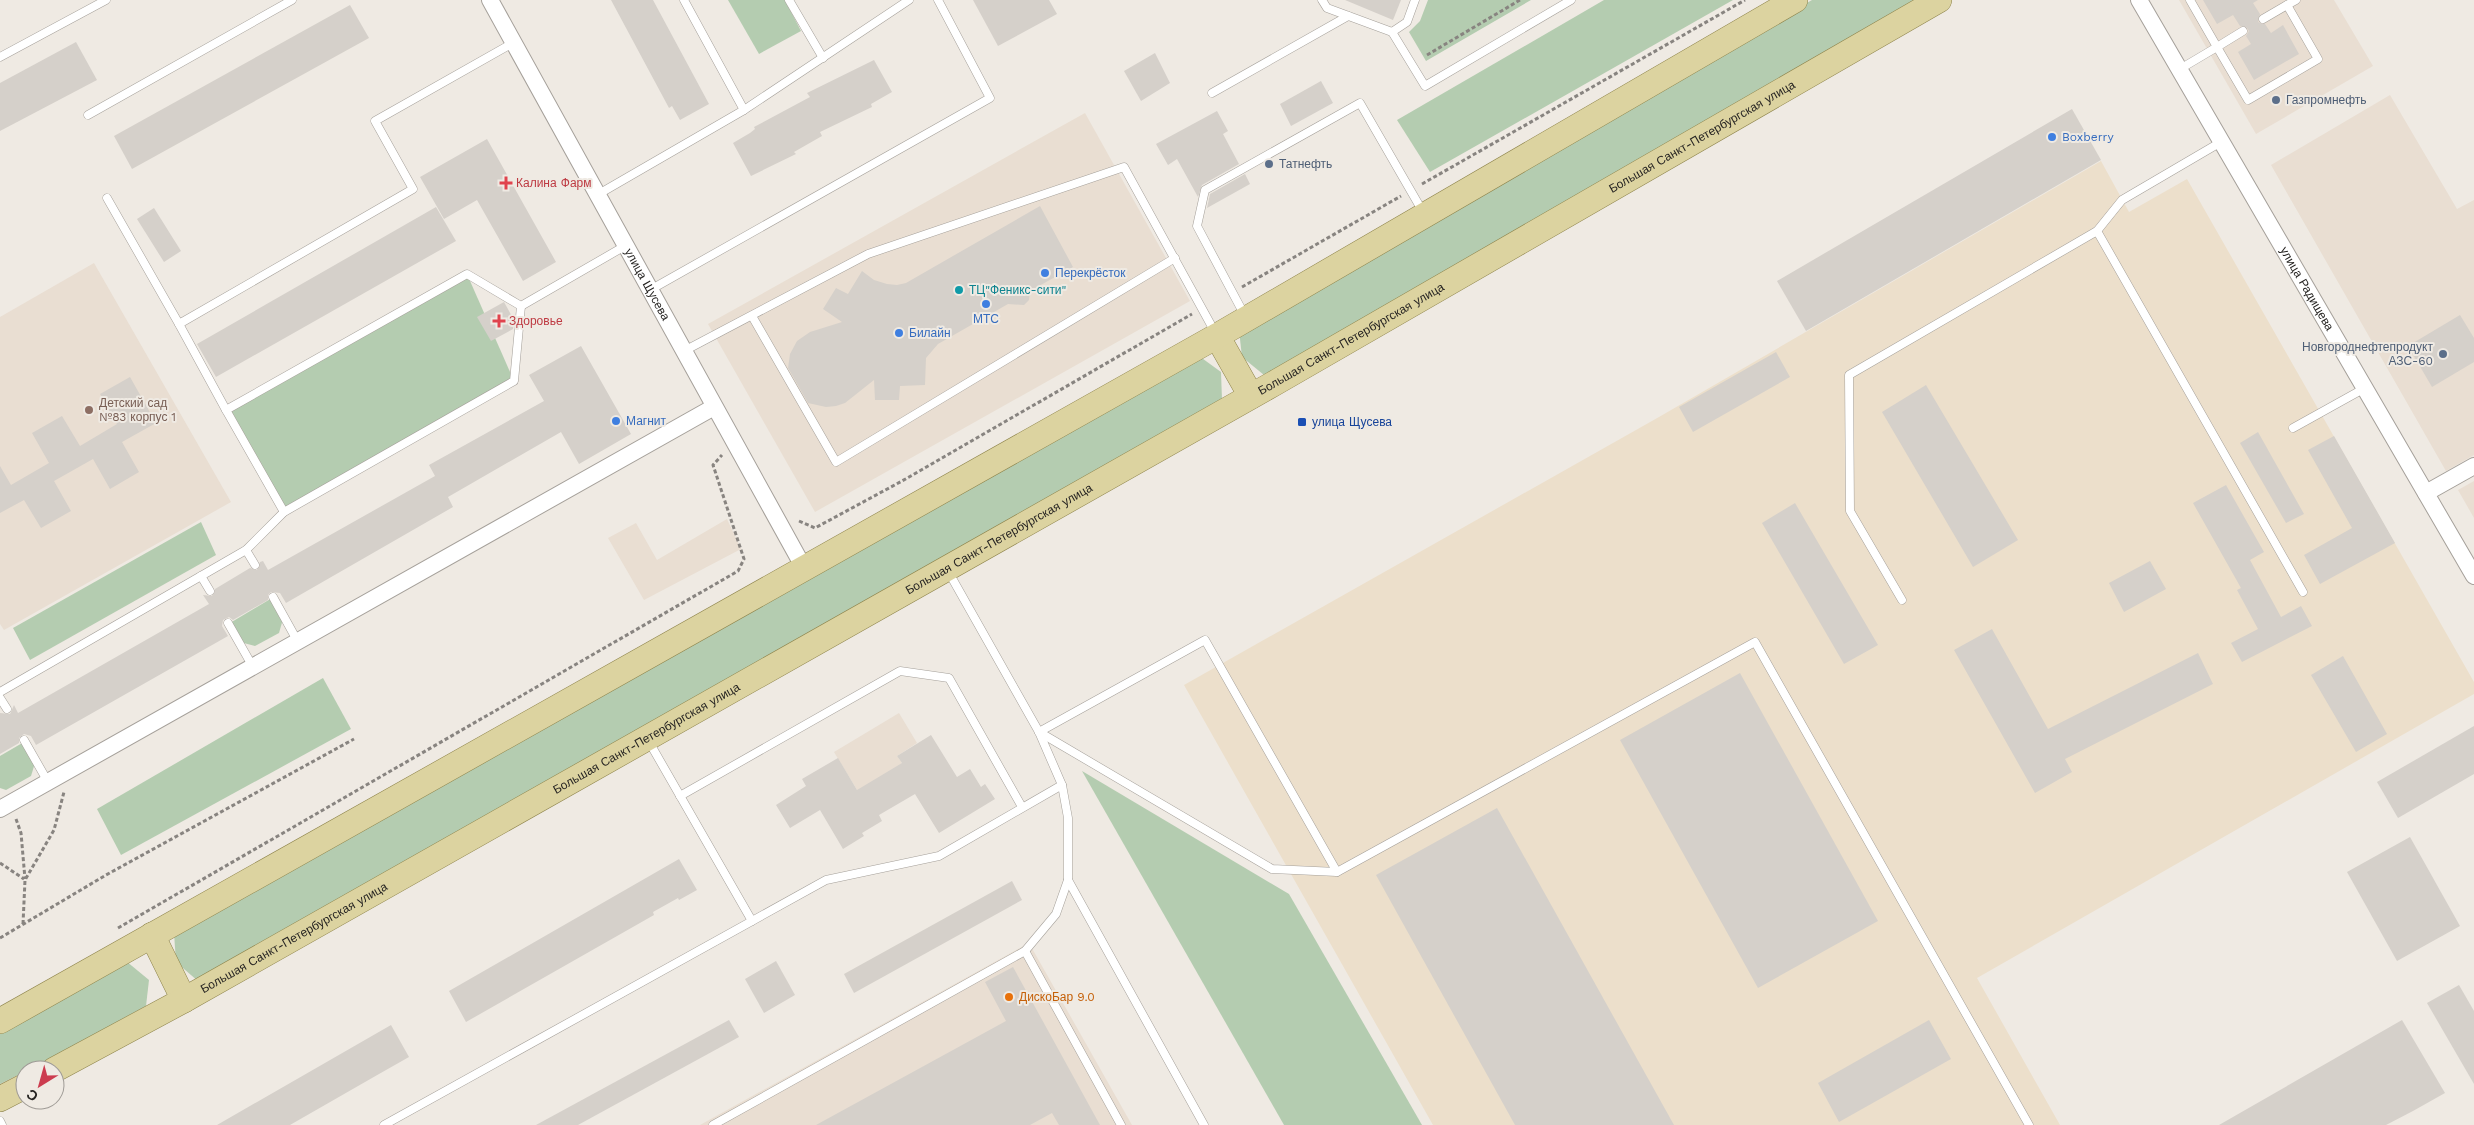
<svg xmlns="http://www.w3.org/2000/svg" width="2474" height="1125" font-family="'Work Sans',sans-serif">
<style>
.built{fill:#e9ded2}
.industrial{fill:#ecdfcb}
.green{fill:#b4ccb0}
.building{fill:#d5d0ca}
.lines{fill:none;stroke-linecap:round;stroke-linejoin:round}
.service-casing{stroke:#a5a09a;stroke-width:9}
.minor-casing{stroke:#a5a09a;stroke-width:18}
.primary-casing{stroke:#8d834a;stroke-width:26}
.path{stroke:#888480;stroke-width:3;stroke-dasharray:4 2.5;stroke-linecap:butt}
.service{stroke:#fff;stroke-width:8}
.minor{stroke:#fff;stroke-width:16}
.primary{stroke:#dcd3a0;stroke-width:25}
.service-dot{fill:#5c6f8a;stroke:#efeae3;stroke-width:2}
.shop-dot{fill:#3f7fe0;stroke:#efeae3;stroke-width:2}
.health-dot{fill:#e0444e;stroke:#efeae3;stroke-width:2}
.culture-dot{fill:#0f9aa8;stroke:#efeae3;stroke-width:2}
.education-dot{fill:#8d6e63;stroke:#efeae3;stroke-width:2}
.transit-dot{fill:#1a4fb4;stroke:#efeae3;stroke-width:2}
.food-dot{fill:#e8710a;stroke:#efeae3;stroke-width:2}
.labels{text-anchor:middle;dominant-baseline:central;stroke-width:4;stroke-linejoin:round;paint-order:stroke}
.service-label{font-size:12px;fill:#4e5e75;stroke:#efeae3;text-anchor:start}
.street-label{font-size:12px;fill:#262422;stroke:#efeae3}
.shop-label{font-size:12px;fill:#366cbe;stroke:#efeae3;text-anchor:start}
.health-label{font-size:12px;fill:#be3a42;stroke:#efeae3;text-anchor:start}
.culture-label{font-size:12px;fill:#0d838f;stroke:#efeae3;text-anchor:start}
.education-label{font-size:12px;fill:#785e54;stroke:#efeae3;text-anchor:start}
.transit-label{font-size:12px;fill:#164399;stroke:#efeae3;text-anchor:start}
.food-label{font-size:12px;fill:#c56008;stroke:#efeae3;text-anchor:start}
</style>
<rect width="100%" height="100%" fill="#efeae3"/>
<g class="built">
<path d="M 2179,0 L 2334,0 L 2373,66 L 2256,134 Z"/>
<path d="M 2390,95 L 2457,209 L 2474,200 L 2474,455 L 2446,471 L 2271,165 Z"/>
<path d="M 1085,113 L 1190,301 L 815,512 L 708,324 Z"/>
<path d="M 94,263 L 231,502 L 4,630 L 0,624 L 0,317 Z"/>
<path d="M 2474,481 L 2474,518 L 2458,490 Z"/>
<path d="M 727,519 L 741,549 L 644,600 L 608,538 L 636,523 L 657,560 Z"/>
<path d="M 899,713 L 917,743 L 897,756 L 902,763 L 862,798 L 834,752 Z"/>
<path d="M 1029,943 L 1132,1125 L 700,1125 Z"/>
</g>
<path class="industrial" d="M 2101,161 L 2129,212 L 2187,179 L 2474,682 L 2474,694 L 1977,978 L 2060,1125 L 1433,1125 L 1184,685 L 1659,417 Z"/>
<g class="green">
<path d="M 728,0 L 785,0 L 801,31 L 759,54 Z"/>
<path d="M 1428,0 L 1531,0 L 1426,61 L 1409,32 L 1420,21 Z"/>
<path d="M 1604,0 L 1733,0 L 1430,172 L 1397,120 Z"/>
<path d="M 1812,0 L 1920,0 L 1264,375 L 1242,357 L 1239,330 Z"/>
<path d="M 467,274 L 514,381 L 284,512 L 226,410 Z"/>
<path d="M 1199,356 L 1221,372 L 1222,400 L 199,982 L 176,962 L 174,933 Z"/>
<path d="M 201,522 L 216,555 L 30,660 L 13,628 Z"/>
<path d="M 272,598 L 283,619 L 279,633 L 255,646 L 240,642 L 230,623 Z"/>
<path d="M 323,678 L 351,729 L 121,855 L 97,809 Z"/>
<path d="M 24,742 L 35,763 L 31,776 L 6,790 L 0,788 L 0,756 Z"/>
<path d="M 1082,771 L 1289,894 L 1422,1125 L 1284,1125 Z"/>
<path d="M 126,961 L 149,980 L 146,1006 L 50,1059 L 0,1084 L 0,1032 Z"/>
</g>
<g class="building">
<path d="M 611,0 L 653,0 L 709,104 L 680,120 L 672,106 L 669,108 Z"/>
<path d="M 973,0 L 1049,0 L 1057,14 L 998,46 Z"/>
<path d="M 1345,0 L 1401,0 L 1393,20 Z"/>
<path d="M 2203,0 L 2258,0 L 2253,3 L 2260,14 L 2258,22 L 2265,24 L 2271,33 L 2283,25 L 2299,54 L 2254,80 L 2238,52 L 2251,44 L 2246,36 L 2249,31 L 2247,28 L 2240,26 L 2233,15 L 2217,24 Z"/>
<path d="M 350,5 L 369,38 L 132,169 L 114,136 Z"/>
<path d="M 76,42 L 97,80 L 0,131 L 0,83 Z"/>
<path d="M 1155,53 L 1170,83 L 1141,101 L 1124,71 Z"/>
<path d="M 874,60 L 892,92 L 871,104 L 872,107 L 820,132 L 822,136 L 794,152 L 796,154 L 751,176 L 733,143 L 750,133 L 755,129 L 754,127 L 810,97 L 807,93 Z"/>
<path d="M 1321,81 L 1333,103 L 1291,126 L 1280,104 Z"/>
<path d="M 2072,109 L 2101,160 L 1806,331 L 1777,281 Z"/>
<path d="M 1217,111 L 1228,131 L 1223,134 L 1239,164 L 1202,185 L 1198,197 L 1177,159 L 1168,165 L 1156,144 Z"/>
<path d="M 487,139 L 556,262 L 523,281 L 477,200 L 444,219 L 420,177 Z"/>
<path d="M 1245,174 L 1250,184 L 1207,208 L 1210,194 Z"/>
<path d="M 1040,206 L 1073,267 L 1030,291 L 1029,300 L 1024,305 L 1008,304 L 938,344 L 926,358 L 925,385 L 900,386 L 899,400 L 875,400 L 874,380 L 845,403 L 836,406 L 826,407 L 808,403 L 788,368 L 790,354 L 797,341 L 810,332 L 842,322 L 823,309 L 836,288 L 848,294 L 862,271 L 874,280 L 887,284 L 897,285 L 906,283 Z"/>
<path d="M 436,207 L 456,241 L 216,377 L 197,344 Z"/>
<path d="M 154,208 L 181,251 L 164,262 L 137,219 Z"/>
<path d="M 504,302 L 514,320 L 513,329 L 491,341 L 477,317 Z"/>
<path d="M 2460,315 L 2474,338 L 2474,362 L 2432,387 L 2408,346 Z"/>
<path d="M 581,346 L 631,434 L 579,464 L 561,432 L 448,497 L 453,507 L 286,603 L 280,593 L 271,592 L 268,595 L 268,600 L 233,620 L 229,617 L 223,620 L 222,626 L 228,636 L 36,745 L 31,736 L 24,734 L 19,738 L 19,743 L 0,754 L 0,713 L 10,714 L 14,705 L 18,713 L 209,604 L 203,595 L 212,596 L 215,589 L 250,568 L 257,570 L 260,562 L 263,561 L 268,570 L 435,476 L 429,465 L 544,401 L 529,375 Z"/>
<path d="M 1776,352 L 1790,377 L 1693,432 L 1679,407 Z"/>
<path d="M 130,377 L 156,423 L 122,442 L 139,472 L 110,489 L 93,459 L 54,481 L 71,511 L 41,528 L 24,500 L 0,513 L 0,466 L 11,485 L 49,463 L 32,433 L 62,416 L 80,446 L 117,424 L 100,394 Z"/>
<path d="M 1926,385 L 2018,540 L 1973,567 L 1882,412 Z"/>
<path d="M 2258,432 L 2304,514 L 2286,523 L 2240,443 Z"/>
<path d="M 2334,436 L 2395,543 L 2320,584 L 2304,555 L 2352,528 L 2308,450 Z"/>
<path d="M 2226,485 L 2264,552 L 2250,560 L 2281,617 L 2301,606 L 2312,626 L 2242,662 L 2231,643 L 2258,629 L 2237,590 L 2241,588 L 2193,503 Z"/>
<path d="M 1795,503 L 1878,645 L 1844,664 L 1762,523 Z"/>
<path d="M 2150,561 L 2166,589 L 2124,612 L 2109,583 Z"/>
<path d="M 1992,629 L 2048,729 L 2198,653 L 2213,684 L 2065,759 L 2072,772 L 2035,793 L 1954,650 Z"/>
<path d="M 2343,656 L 2387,734 L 2356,752 L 2311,675 Z"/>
<path d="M 1740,673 L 1878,921 L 1758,988 L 1620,740 Z"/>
<path d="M 2474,726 L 2474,774 L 2398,818 L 2377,782 Z"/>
<path d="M 931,735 L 957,777 L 970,769 L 981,787 L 985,784 L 995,799 L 939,833 L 915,794 L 879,815 L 882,821 L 862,833 L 864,836 L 843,849 L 820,810 L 790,828 L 776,805 L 806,786 L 802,779 L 838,758 L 857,790 L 902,763 L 897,756 Z"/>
<path d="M 1497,808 L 1674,1125 L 1515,1125 L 1376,875 Z"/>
<path d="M 2410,837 L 2460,926 L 2397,961 L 2347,872 Z"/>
<path d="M 679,859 L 697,890 L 679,900 L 678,898 L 653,912 L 654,915 L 466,1022 L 449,991 Z"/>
<path d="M 1012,881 L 1022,900 L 854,993 L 844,974 Z"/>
<path d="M 776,961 L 795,995 L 764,1013 L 745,979 Z"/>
<path d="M 1013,967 L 1100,1125 L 1059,1125 L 1052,1113 L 1030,1125 L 816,1125 L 1006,1021 L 985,982 Z"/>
<path d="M 2459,985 L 2474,1011 L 2474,1084 L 2427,1003 Z"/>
<path d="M 729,1020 L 739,1037 L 578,1125 L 536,1125 Z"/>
<path d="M 1929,1020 L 1951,1059 L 1839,1122 L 1818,1083 Z"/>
<path d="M 2402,1020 L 2445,1093 L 2413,1111 L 2386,1125 L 2219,1125 Z"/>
<path d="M 391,1025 L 409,1057 L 379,1074 L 290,1125 L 217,1125 Z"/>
</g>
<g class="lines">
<defs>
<g id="service">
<path d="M 684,0 L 744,110"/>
<path d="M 789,0 L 823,58"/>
<path d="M 1322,0 L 1327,8 L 1392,32 L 1425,86 L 1571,0"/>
<path d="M 2287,5 L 2296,0"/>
<path d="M 2243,31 L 2217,47 L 2248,100 L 2318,59 L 2287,5 L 2263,19"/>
<path d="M 1392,32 L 1407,22 L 1415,0"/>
<path d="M 0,57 L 106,0"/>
<path d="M 2180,69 L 2217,47 L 2190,0"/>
<path d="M 1212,93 L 1348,16"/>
<path d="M 88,115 L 292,0"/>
<path d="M 597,195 L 744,110 L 909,0"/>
<path d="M 107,198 L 179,324 L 413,189 L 375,121 L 513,43"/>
<path d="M 2097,231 L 2122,200 L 2221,142"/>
<path d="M 650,290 L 990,98 L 938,0"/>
<path d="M 752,316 L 836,462 L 1175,258"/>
<path d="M 1245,316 L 1197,226 L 1205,190 L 1360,103 L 1423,212"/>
<path d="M 179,324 L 226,410"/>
<path d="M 684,351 L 868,254 L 1124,167 L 1216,334"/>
<path d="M 2293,428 L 2365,388"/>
<path d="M 284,512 L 226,410 L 467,274 L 521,306 L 625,246"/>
<path d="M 246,550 L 255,565"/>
<path d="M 948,571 L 1039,732 L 1062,785 L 1068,818 L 1068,880 L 1204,1125"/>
<path d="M 201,576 L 210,591"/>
<path d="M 273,597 L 298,642"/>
<path d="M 1902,600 L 1850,511 L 1849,375 L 2097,231 L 2303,592"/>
<path d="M 228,623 L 253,667"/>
<path d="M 0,692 L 246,550 L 284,512 L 514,381 L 521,306"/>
<path d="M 0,698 L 7,709"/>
<path d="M 1039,732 L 1272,869 L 1337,872 L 1755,642 L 2029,1125"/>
<path d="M 1039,732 L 1205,640 L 1337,872"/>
<path d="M 24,740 L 48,782"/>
<path d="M 648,740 L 752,921"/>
<path d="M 680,796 L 900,671 L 949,678 L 1022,807"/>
<path d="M 1025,951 L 1121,1125"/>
<path d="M 0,1121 L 2,1125"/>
<path d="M 384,1125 L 826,880 L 939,856 L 1062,785"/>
<path d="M 713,1125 L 1025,951 L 1056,914 L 1068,880"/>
</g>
<g id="minor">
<path id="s1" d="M 490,0 L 804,568"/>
<path id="s2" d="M 2139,0 L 2474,576"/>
<path d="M 2426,493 L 2474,466"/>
<path d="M 0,809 L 714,407"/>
</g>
<g id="primary">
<path d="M 1217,336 L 1251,396"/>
<path d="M 152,935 L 184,1000"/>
<path d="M 0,1021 L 1217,336 L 1795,0"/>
<path id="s3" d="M 54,1070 L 184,1000 L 1273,384 L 1939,0"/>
<path d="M 0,1099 L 25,1086"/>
</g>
</defs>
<use href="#service" class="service-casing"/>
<use href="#minor" class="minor-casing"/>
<use href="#primary" class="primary-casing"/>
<g class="path">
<path d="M 1427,55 L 1520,0"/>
<path d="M 1422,184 L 1745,0"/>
<path d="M 1242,287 L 1401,196"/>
<path d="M 799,521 L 815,528 L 902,481 L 1192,314"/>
<path d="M 16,819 L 21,833 L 25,879"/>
<path d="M 0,863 L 24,879"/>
<path d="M 23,924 L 25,880 L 54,830 L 64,792"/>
<path d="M 118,928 L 738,571 L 744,559 L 713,465 L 722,455"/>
<path d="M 0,938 L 106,875 L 354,739"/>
</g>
<use href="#service" class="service"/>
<use href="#minor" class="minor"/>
<use href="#primary" class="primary"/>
</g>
<g class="service-dot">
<circle cx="2276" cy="100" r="5"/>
<circle cx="1269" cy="164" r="5"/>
<circle cx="2443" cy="354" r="5"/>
</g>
<g class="shop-dot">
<circle cx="2052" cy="137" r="5"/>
<circle cx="1045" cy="273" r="5"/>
<circle cx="986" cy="304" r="5"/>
<circle cx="899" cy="333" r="5"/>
<circle cx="616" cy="421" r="5"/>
</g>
<g class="health-dot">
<path d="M503.5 175.5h5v5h5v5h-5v5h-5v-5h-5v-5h5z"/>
<path d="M496.5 313.5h5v5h5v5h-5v5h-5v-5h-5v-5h5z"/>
</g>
<circle class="culture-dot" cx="959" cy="290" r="5"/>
<circle class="education-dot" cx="89" cy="410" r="5"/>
<rect class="transit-dot" x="1297" y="417" width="10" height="10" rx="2.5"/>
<circle class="food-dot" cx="1009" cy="997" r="5"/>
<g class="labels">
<g class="service-label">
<text x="2286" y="100">Газпромнефть</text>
<text x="1279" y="164">Татнефть</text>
<text x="2433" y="347" text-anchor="end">Новгороднефтепродукт<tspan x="2433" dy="14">АЗС-60</tspan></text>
</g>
<g class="street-label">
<text stroke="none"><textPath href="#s3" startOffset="1894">Большая Санкт-Петербургская улица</textPath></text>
<text stroke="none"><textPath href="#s1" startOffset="325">улица Щусева</textPath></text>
<text stroke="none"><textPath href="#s2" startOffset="334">улица Радищева</textPath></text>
<text stroke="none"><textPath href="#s3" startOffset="1489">Большая Санкт-Петербургская улица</textPath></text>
<text stroke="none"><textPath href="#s3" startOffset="1084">Большая Санкт-Петербургская улица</textPath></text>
<text stroke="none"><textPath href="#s3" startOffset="679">Большая Санкт-Петербургская улица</textPath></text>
<text stroke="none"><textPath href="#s3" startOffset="274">Большая Санкт-Петербургская улица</textPath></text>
</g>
<g class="shop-label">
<text x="2062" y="137">Boxberry</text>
<text x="1055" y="273">Перекрёсток</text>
<text x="986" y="319" text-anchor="middle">МТС</text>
<text x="909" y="333">Билайн</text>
<text x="626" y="421">Магнит</text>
</g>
<g class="health-label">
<text x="516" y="183">Калина Фарм</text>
<text x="509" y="321">Здоровье</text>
</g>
<g class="culture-label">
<text x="969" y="290">ТЦ"Феникс-сити"</text>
</g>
<g class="education-label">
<text x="99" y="403">Детский сад<tspan x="99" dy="14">№83 корпус 1</tspan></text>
</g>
<g class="transit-label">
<text x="1312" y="422">улица Щусева</text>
</g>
<g class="food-label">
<text x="1019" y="997">ДискоБар 9.0</text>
</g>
</g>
<g transform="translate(40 1085) rotate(217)"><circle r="24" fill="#efeae3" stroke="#9f9b96"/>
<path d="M0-4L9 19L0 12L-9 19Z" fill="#cc3c4f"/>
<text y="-8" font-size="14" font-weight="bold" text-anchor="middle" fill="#262422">С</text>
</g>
</svg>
